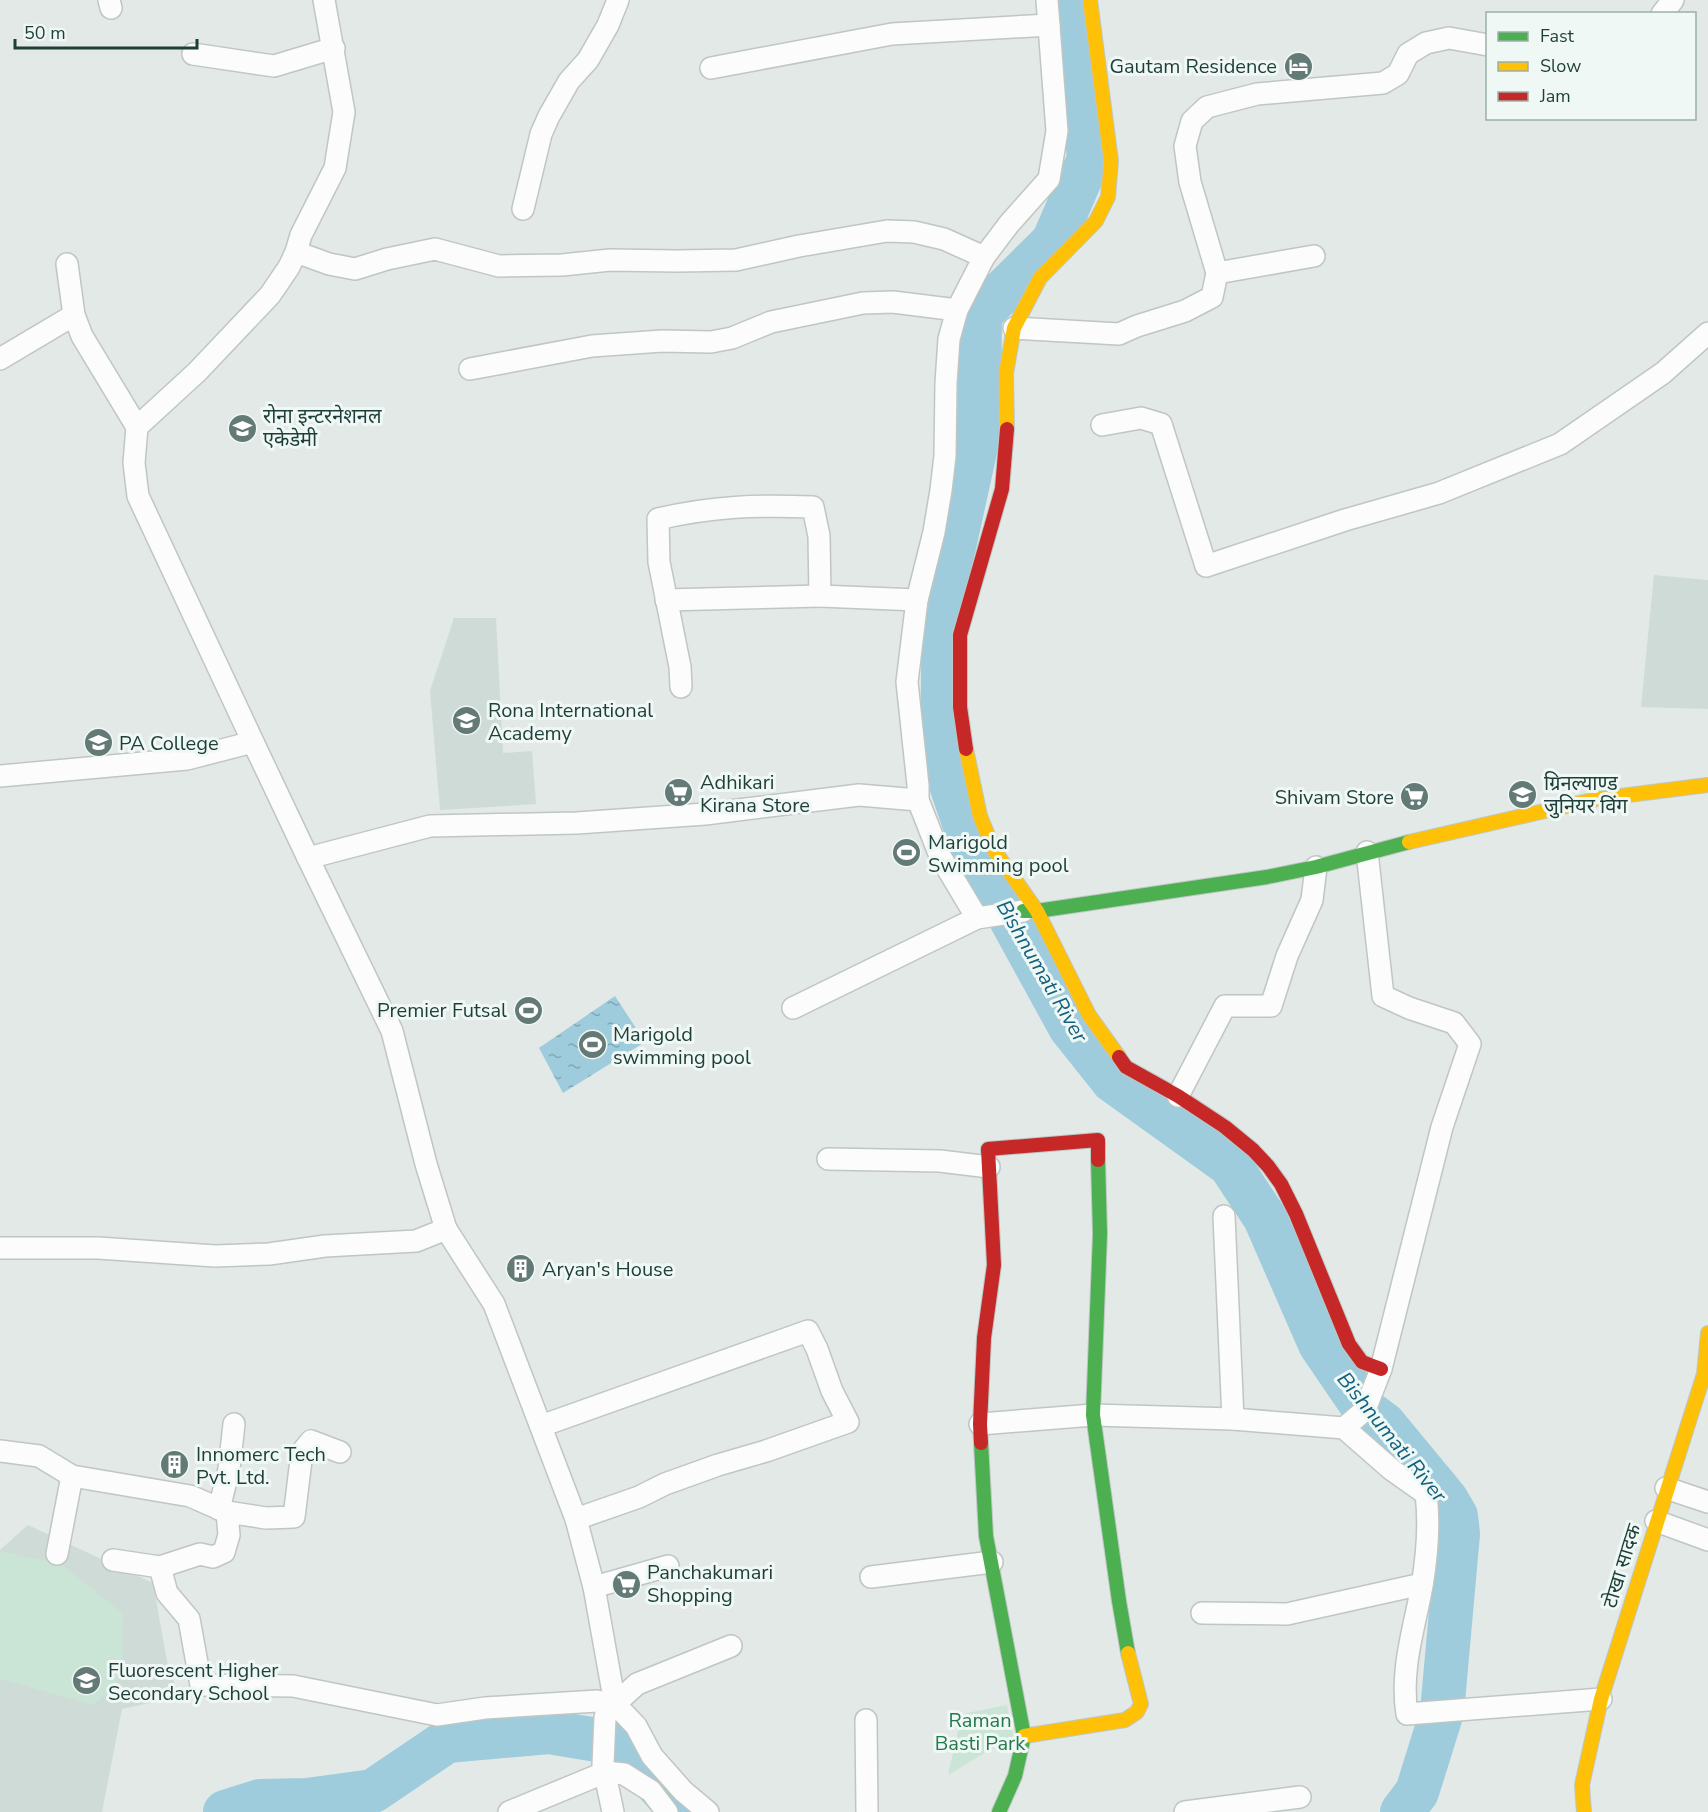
<svg xmlns="http://www.w3.org/2000/svg" width="1708" height="1812" font-family="'Nunito Sans','Noto Sans Devanagari',sans-serif">
<style>
.built{fill:#cfdbd7}
.park{fill:#cae4d5}
.water{fill:url(#water-ripples)}
.lines{fill:none;stroke-linecap:round;stroke-linejoin:round}
.river{stroke:#9eccdc;stroke-width:44}
.street-casing{stroke:#bfc6c4;stroke-width:24}
.fast-casing{stroke:#bdc7c4;stroke-width:16}
.slow-casing{stroke:#bdc7c4;stroke-width:16}
.jam-casing{stroke:#bdc7c4;stroke-width:16}
.street{stroke:#fbfcfb;stroke-width:21}
.fast{stroke:#4caf50;stroke-width:14}
.slow{stroke:#ffc107;stroke-width:14}
.jam{stroke:#c62828;stroke-width:14}
.labels{text-anchor:middle;dominant-baseline:central;stroke-width:6;stroke-linejoin:round;paint-order:stroke}
.poi-label{font-size:20px;fill:#1e3e39;stroke:#f0f8f5;text-anchor:start}
.street-label{font-size:20px;fill:#1e3e39;stroke:#f0f8f5}
.park-label{font-size:20px;fill:#25784f;stroke:#f0f8f5}
.water-label{font-size:21px;font-style:italic;fill:#13607f;stroke:#f0f8f5}
</style>
<defs>
<pattern id="water-ripples" width="26" height="14" patternUnits="userSpaceOnUse" patternTransform="scale(1.5)"><rect width="26" height="14" fill="#9eccdc"/><path d="M2 4q2-2 4 0t4 0M15 11q2-2 4 0t4 0" fill="none" stroke="#80a7b3"/></pattern>
</defs>
<rect width="100%" height="100%" fill="#e2e9e7"/>
<g class="built">
<path d="M 1654,575 L 1708,580 L 1708,709 L 1641,707 Z"/>
<path d="M 454,618 L 496,618 L 503,753 L 532,751 L 536,804 L 440,810 L 430,691 Z"/>
<path d="M 28,1525 L 153,1583 L 168,1667 L 180,1696 L 122,1709 L 102,1812 L 0,1812 L 0,1550 Z"/>
</g>
<g class="park">
<path d="M 0,1551 L 61,1564 L 123,1613 L 122,1673 L 112,1689 L 93,1705 L 0,1679 Z"/>
<path d="M 1007,1705 L 1013,1736 L 948,1775 L 962,1714 Z"/>
</g>
<path class="water" d="M 615,996 L 645,1042 L 563,1093 L 539,1048 Z"/>
<g class="lines">
<g class="river">
<path d="M 1075,0 L 1089,159 L 1053,242 L 980,314 L 979,433 L 944,592 L 942,758 L 973,850 L 1070,1027 L 1113,1081 L 1230,1165 L 1265,1218 L 1320,1344 L 1365,1410 L 1384,1424 L 1446,1499 L 1456,1516 L 1458,1534 L 1442,1712 L 1417,1792 L 1402,1812"/>
<path d="M 225,1812 L 260,1801 L 307,1800 L 373,1791 L 447,1741 L 549,1732 L 621,1744 L 682,1812"/>
</g>
<defs>
<g id="street">
<path d="M 109,0 L 111,8"/>
<path d="M 1662,14 L 1673,0"/>
<path d="M 193,54 L 274,66 L 334,48"/>
<path d="M 711,68 L 892,34 L 1049,25"/>
<path d="M 523,209 L 541,134 L 549,116 L 569,81 L 588,60 L 608,25 L 618,0"/>
<path d="M 296,252 L 329,264 L 355,269 L 387,259 L 435,249 L 499,266 L 562,265 L 610,260 L 677,261 L 736,260 L 799,246 L 887,231 L 914,232 L 944,239 L 984,257"/>
<path d="M 67,264 L 74,315 L 82,336 L 137,427"/>
<path d="M 1217,273 L 1190,182 L 1185,146 L 1192,121 L 1207,107 L 1257,94 L 1383,83 L 1398,74 L 1408,54 L 1426,43 L 1449,38 L 1488,45"/>
<path d="M 1014,328 L 1119,334 L 1137,326 L 1185,311 L 1212,297 L 1217,273 L 1314,256"/>
<path d="M 0,359 L 74,315"/>
<path d="M 470,369 L 592,346 L 662,341 L 711,342 L 732,338 L 771,322 L 863,303 L 893,302 L 957,310"/>
<path d="M 1102,425 L 1141,418 L 1161,424 L 1206,566 L 1345,520 L 1439,493 L 1560,444 L 1663,373 L 1708,333"/>
<path d="M 666,600 L 820,596"/>
<path d="M 681,687 L 680,667 L 659,562 L 658,519 C 713,506 757,505 813,507 L 819,536 L 820,596 L 917,600"/>
<path d="M 253,742 L 138,496 L 134,463 L 137,427 L 197,372 L 270,295 L 289,267 L 296,252 L 301,235 L 335,168 L 344,112 L 324,0"/>
<path d="M 0,776 L 187,759 L 253,742 L 308,858 L 430,826 L 577,823 L 705,814 L 859,795 L 918,800 L 940,856 L 977,918"/>
<path d="M 918,800 L 918,785 L 907,682 L 917,600 L 934,532 L 941,490 L 945,456 L 946,383 L 949,339 L 957,310 L 984,257 L 1009,224 L 1049,179 L 1057,131 L 1047,0"/>
<path d="M 308,858 L 392,1031 L 426,1164 L 446,1229 L 494,1304 L 576,1519 L 594,1587 L 615,1704 L 605,1717 L 603,1765 L 613,1812"/>
<path d="M 793,1008 L 977,918 L 1023,911"/>
<path d="M 1178,1096 L 1225,1006 L 1271,1006 L 1287,956 L 1312,900 L 1316,867"/>
<path d="M 828,1159 L 940,1161 L 989,1167"/>
<path d="M 1224,1216 L 1233,1419"/>
<path d="M 0,1248 L 98,1248 L 215,1256 L 269,1254 L 325,1246 L 416,1241 L 446,1229"/>
<path d="M 980,1424 L 1093,1415 L 1233,1419 L 1344,1428 L 1392,1470 L 1426,1494 C 1430,1525 1427,1556 1422,1586 C 1414,1629 1400,1670 1407,1714 L 1601,1699"/>
<path d="M 541,1426 L 808,1331 L 817,1349 L 832,1391 L 848,1422 L 766,1451 L 718,1465 L 665,1484 L 639,1497 L 576,1519"/>
<path d="M 1344,1428 L 1365,1410 L 1381,1369 L 1442,1127 L 1470,1044 L 1454,1023 L 1409,1008 L 1383,996 L 1367,852"/>
<path d="M 0,1451 L 39,1456 L 72,1476 L 190,1496 L 227,1512 L 266,1518 L 294,1517 L 302,1452 L 311,1441 L 340,1452"/>
<path d="M 1666,1488 L 1708,1502"/>
<path d="M 219,1509 L 229,1469 L 234,1424"/>
<path d="M 1656,1521 L 1708,1540"/>
<path d="M 57,1554 L 72,1476"/>
<path d="M 113,1560 L 160,1567 L 167,1593 L 189,1619 L 201,1685 L 293,1686 L 437,1715 L 485,1708 L 597,1701 L 615,1704 L 636,1726 L 652,1756 L 683,1791 L 708,1812"/>
<path d="M 160,1567 L 200,1554 L 213,1557 L 224,1552 L 229,1535 L 227,1512"/>
<path d="M 871,1577 L 992,1562"/>
<path d="M 594,1587 L 668,1566"/>
<path d="M 1202,1613 L 1287,1614 L 1422,1584"/>
<path d="M 615,1704 L 637,1684 L 731,1646"/>
<path d="M 866,1720 L 867,1812"/>
<path d="M 509,1812 L 606,1772 L 624,1774 L 651,1791 L 667,1812"/>
<path d="M 1185,1812 L 1300,1797"/>
</g>
<g id="fast">
<path d="M 1023,911 L 1037,911 L 1267,877 L 1316,867 L 1409,842"/>
<path d="M 1098,1160 L 1100,1234 L 1093,1415 L 1119,1601 L 1128,1653"/>
<path d="M 981,1443 L 986,1536 L 1024,1736 L 1015,1776 L 999,1812"/>
</g>
<g id="slow">
<path d="M 1007,429 L 1006,373 L 1014,328 L 1040,278 L 1096,221 L 1108,197 L 1111,161 L 1090,0"/>
<path d="M 966,749 L 980,816 L 994,850 L 1037,911 L 1089,1015 L 1119,1057"/>
<path d="M 1409,842 L 1597,799 L 1708,785"/>
<path d="M 1024,1736 L 1125,1720 L 1137,1712 L 1141,1704 L 1128,1653"/>
<path d="M 1584,1812 L 1582,1785 L 1601,1699 L 1704,1374 L 1708,1333"/>
</g>
<g id="jam">
<path d="M 966,749 L 960,707 L 960,635 L 1002,489 L 1007,429"/>
<path d="M 1119,1057 L 1126,1067 L 1178,1096 L 1225,1127 L 1253,1150 L 1268,1166 L 1281,1184 L 1296,1214 L 1349,1344 L 1362,1362 L 1381,1369"/>
<path d="M 981,1443 L 980,1424 L 984,1338 L 994,1265 L 988,1149 L 1098,1140 L 1098,1160"/>
</g>
</defs>
<use href="#street" class="street-casing"/>
<use href="#fast" class="fast-casing"/>
<use href="#slow" class="slow-casing"/>
<use href="#jam" class="jam-casing"/>
<use href="#street" class="street"/>
<use href="#fast" class="fast"/>
<use href="#slow" class="slow"/>
<use href="#jam" class="jam"/>
</g>
<defs>
<symbol id="hotel-disc" viewBox="-11 -11 22 22"><circle r="9.5" fill="#637a76" stroke="#f0f8f5"/><path d="M-6-4.5h1.5V1H6V5H4.5V3h-9V5H-6ZM-4 0a1.8 1.8 0 1 1 3.6 0ZM.5 0V-2.5h3Q6-2.5 6 0Z" fill="#fff"/></symbol>
<symbol id="school-disc" viewBox="-11 -11 22 22"><circle r="9.5" fill="#637a76" stroke="#f0f8f5"/><path d="M0-5L7-2L0 1L-7-2ZM-4 1L0 2.5L4 1V4Q0 6-4 4Z" fill="#fff"/></symbol>
<symbol id="university-disc" viewBox="-11 -11 22 22"><circle r="9.5" fill="#637a76" stroke="#f0f8f5"/><path d="M0-5L7-2L0 1L-7-2ZM-4 1L0 2.5L4 1V4Q0 6-4 4Z" fill="#fff"/></symbol>
<symbol id="supermarket-disc" viewBox="-11 -11 22 22"><circle r="9.5" fill="#637a76" stroke="#f0f8f5"/><path d="M-6-5.5h2.5l.6 2H6L4.5 2H-2.5L-4.4-4H-6ZM-1.5 3.2a1.3 1.3 0 1 0 .1 0ZM3 3.2a1.3 1.3 0 1 0 .1 0Z" fill="#fff"/></symbol>
<symbol id="stadium-disc" viewBox="-11 -11 22 22"><circle r="9.5" fill="#637a76" stroke="#f0f8f5"/><path d="M0-5a6.5 5 0 1 0 0 10a6.5 5 0 1 0 0-10ZM-3.5-1.8h7v3.6h-7Z" fill="#fff"/></symbol>
<symbol id="building-disc" viewBox="-11 -11 22 22"><circle r="9.5" fill="#637a76" stroke="#f0f8f5"/><path d="M-4-6H4V6H1V3H-1V6H-4ZM-2.5-4.3h1.7v1.8h-1.7ZM.8-4.3h1.7v1.8H.8ZM-2.5-1h1.7V.8h-1.7ZM.8-1h1.7V.8H.8Z" fill="#fff"/></symbol>
</defs>
<g fill-rule="evenodd">
<use href="#hotel-disc" x="1282" y="50" width="33" height="33"/>
<use href="#school-disc" x="226" y="412" width="33" height="33"/>
<use href="#school-disc" x="450" y="704" width="33" height="33"/>
<use href="#university-disc" x="82" y="726" width="33" height="33"/>
<use href="#supermarket-disc" x="662" y="776" width="33" height="33"/>
<use href="#school-disc" x="1506" y="778" width="33" height="33"/>
<use href="#supermarket-disc" x="1398" y="780" width="33" height="33"/>
<use href="#stadium-disc" x="890" y="836" width="33" height="33"/>
<use href="#stadium-disc" x="512" y="994" width="33" height="33"/>
<use href="#stadium-disc" x="576" y="1028" width="33" height="33"/>
<use href="#building-disc" x="504" y="1252" width="33" height="33"/>
<use href="#building-disc" x="158" y="1448" width="33" height="33"/>
<use href="#supermarket-disc" x="610" y="1568" width="33" height="33"/>
<use href="#school-disc" x="70" y="1664" width="33" height="33"/>
</g>
<g class="labels">
<g class="poi-label">
<text x="1277" y="66" text-anchor="end">Gautam Residence</text>
<text x="263" y="416">रोना इन्टरनेशनल<tspan x="263" dy="23">एकेडेमी</tspan></text>
<text x="488" y="710">Rona International<tspan x="488" dy="23">Academy</tspan></text>
<text x="119" y="743">PA College</text>
<text x="700" y="782">Adhikari<tspan x="700" dy="23">Kirana Store</tspan></text>
<text x="1544" y="783">ग्रिनल्याण्ड<tspan x="1544" dy="23">जुनियर विंग</tspan></text>
<text x="1394" y="797" text-anchor="end">Shivam Store</text>
<text x="928" y="842">Marigold<tspan x="928" dy="23">Swimming pool</tspan></text>
<text x="507" y="1010" text-anchor="end">Premier Futsal</text>
<text x="613" y="1034">Marigold<tspan x="613" dy="23">swimming pool</tspan></text>
<text x="542" y="1269">Aryan's House</text>
<text x="196" y="1454">Innomerc Tech<tspan x="196" dy="23">Pvt. Ltd.</tspan></text>
<text x="647" y="1572">Panchakumari<tspan x="647" dy="23">Shopping</tspan></text>
<text x="108" y="1670">Fluorescent Higher<tspan x="108" dy="23">Secondary School</tspan></text>
</g>
<g class="street-label">
<text transform="translate(1622 1566) rotate(-73)">टोखा सादक</text>
</g>
<g class="park-label">
<text x="980" y="1720">Raman<tspan x="980" dy="23">Basti Park</tspan></text>
</g>
<g class="water-label">
<text transform="translate(1042 971) rotate(60)">Bishnumati River</text>
<text transform="translate(1392 1437) rotate(51)">Bishnumati River</text>
</g>
</g>
<rect x="1486" y="12" width="210" height="108" fill="#f0f8f5" stroke="#9caeaa" stroke-width="1.5"/>
<rect x="1498" y="32" width="30" height="9" fill="#4caf50" stroke="#9caeaa" stroke-width="1.5"/>
<text x="1540" y="42" font-size="18" fill="#1e3e39">Fast</text>
<rect x="1498" y="62" width="30" height="9" fill="#ffc107" stroke="#9caeaa" stroke-width="1.5"/>
<text x="1540" y="72" font-size="18" fill="#1e3e39">Slow</text>
<rect x="1498" y="92" width="30" height="9" fill="#c62828" stroke="#9caeaa" stroke-width="1.5"/>
<text x="1540" y="102" font-size="18" fill="#1e3e39">Jam</text>
<path d="M15 39v9h182v-9" fill="none" stroke="#1e3e39" stroke-width="3"/>
<text x="24" y="39" font-size="18" fill="#1e3e39" stroke="#f0f8f5" stroke-width="4.5" paint-order="stroke">50 m</text>
</svg>
